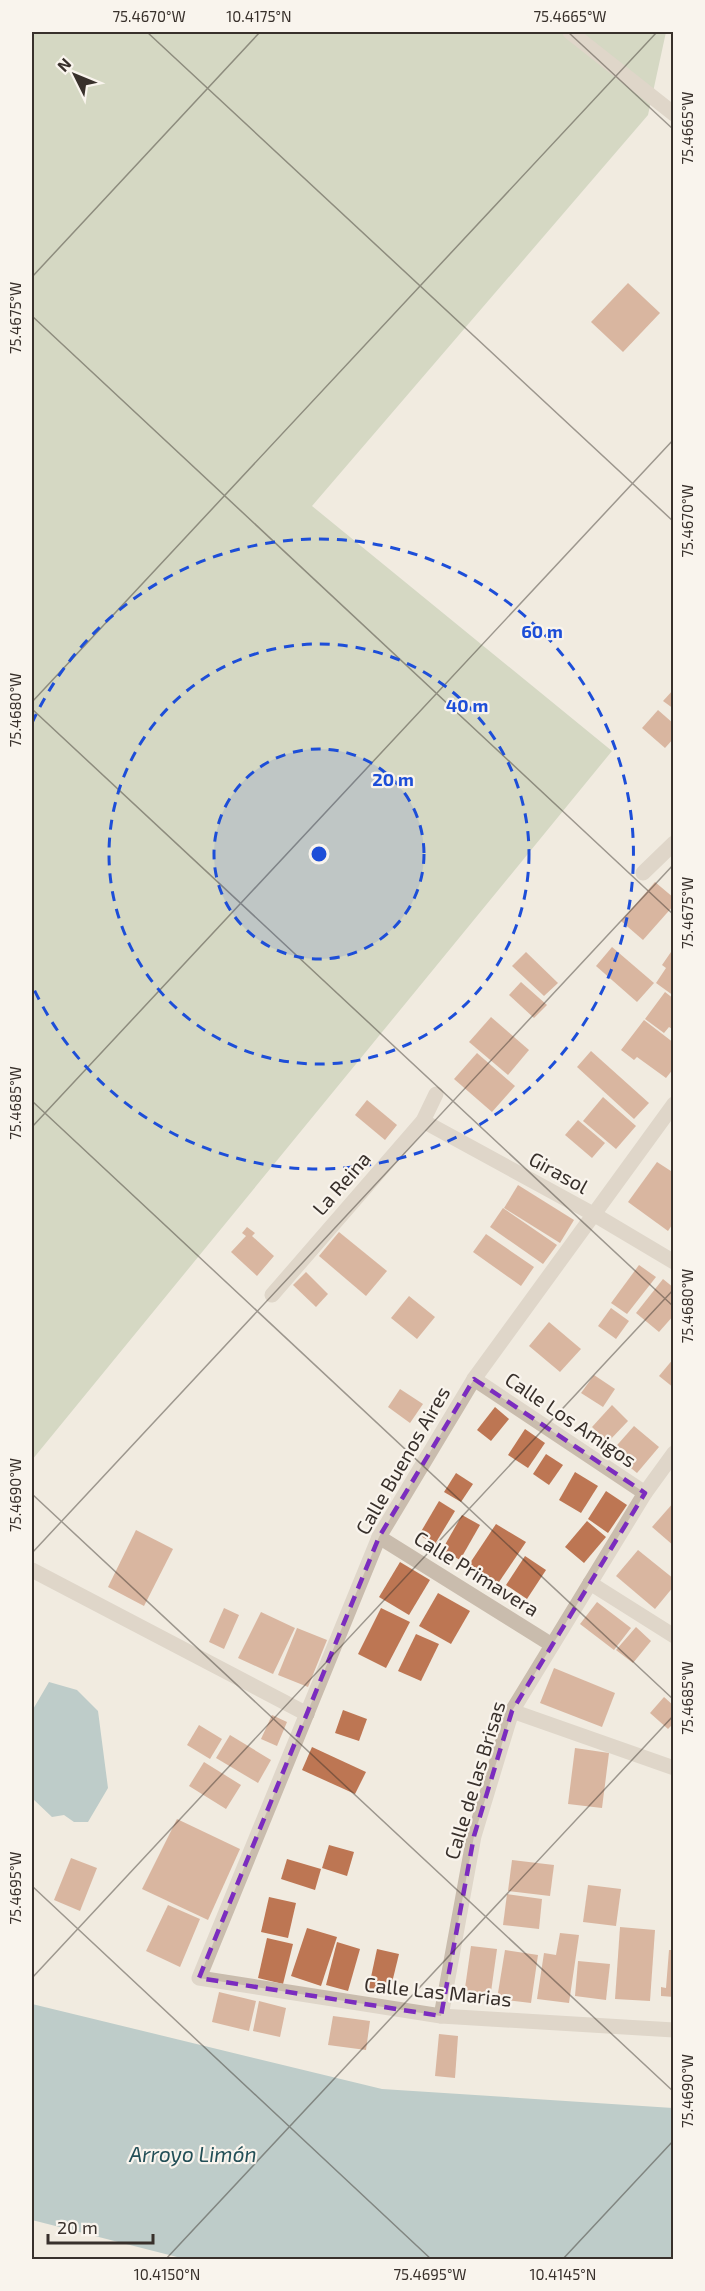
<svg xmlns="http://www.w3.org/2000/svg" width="705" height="2291" font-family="'Exo 2',sans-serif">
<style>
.green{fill:#b3c0a1}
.water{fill:#81a7ad}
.building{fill:#bd7653}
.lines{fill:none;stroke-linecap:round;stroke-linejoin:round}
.street{stroke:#c9bcad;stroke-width:15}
.marked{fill:none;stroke:#7b2cbf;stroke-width:4.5;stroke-dasharray:12 8;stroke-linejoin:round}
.ticks{fill:none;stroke:#38302b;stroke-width:1.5;stroke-opacity:0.45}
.ring{fill:none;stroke:#1d4ed8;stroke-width:3;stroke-dasharray:10 8}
.labels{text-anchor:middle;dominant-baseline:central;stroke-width:4.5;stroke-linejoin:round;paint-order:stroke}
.street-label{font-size:20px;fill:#38302b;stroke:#f9f4ed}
.water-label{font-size:21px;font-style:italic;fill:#234f57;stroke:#f9f4ed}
.centre{fill:#1d4ed8;stroke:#f9f4ed;stroke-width:3}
.ring-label{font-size:18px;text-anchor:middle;font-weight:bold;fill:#1d4ed8;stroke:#f9f4ed;stroke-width:4.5;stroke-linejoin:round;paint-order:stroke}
.neatline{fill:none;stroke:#38302b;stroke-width:2}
.ticks-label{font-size:15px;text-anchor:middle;fill:#38302b}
</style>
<rect width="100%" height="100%" fill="#f1ebe0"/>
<path class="green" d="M 32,32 L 666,32 L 648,115 L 312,506 L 612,751 L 32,1460 Z"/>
<g class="water">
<path d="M 49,1682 L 77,1690 L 98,1711 L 108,1788 L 88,1822 L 74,1822 L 64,1815 L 52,1817 L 32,1798 L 32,1711 Z"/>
<path d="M 32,2004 L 382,2089 L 673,2108 L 673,2259 L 185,2259 L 32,2220 Z"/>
</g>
<g class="building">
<path d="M 628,283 L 660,313 L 623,352 L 591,322 Z"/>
<path d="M 674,689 L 674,709 L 663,701 Z"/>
<path d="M 658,710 L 674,724 L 674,738 L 665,748 L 642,728 Z"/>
<path d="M 655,882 L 674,898 L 674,905 L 643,940 L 621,921 Z"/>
<path d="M 612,947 L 654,983 L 637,1002 L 596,966 Z"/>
<path d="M 526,952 L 558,983 L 544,996 L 512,966 Z"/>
<path d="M 671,952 L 674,954 L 674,996 L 656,983 L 666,968 L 662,965 Z"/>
<path d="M 521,982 L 547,1005 L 534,1018 L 509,995 Z"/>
<path d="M 665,992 L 674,999 L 674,1030 L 669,1027 L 664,1033 L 645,1019 Z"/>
<path d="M 491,1017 L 529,1050 L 508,1075 L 469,1042 Z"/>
<path d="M 644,1020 L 674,1043 L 674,1068 L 666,1078 L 637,1057 L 634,1060 L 621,1050 Z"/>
<path d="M 591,1051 L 649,1103 L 634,1119 L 577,1067 Z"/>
<path d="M 477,1053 L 515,1086 L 492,1112 L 454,1079 Z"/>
<path d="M 603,1097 L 636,1126 L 616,1149 L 583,1121 Z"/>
<path d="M 367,1100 L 397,1125 L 385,1140 L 355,1115 Z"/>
<path d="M 578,1120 L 605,1143 L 592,1158 L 565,1135 Z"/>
<path d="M 657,1162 L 674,1173 L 674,1222 L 668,1231 L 628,1202 Z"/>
<path d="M 518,1185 L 574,1220 L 560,1243 L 504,1208 Z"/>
<path d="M 503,1208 L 557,1245 L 543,1264 L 490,1227 Z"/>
<path d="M 247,1227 L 255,1233 L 252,1236 L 274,1256 L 257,1276 L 231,1252 L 246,1236 L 242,1233 Z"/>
<path d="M 339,1232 L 387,1271 L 366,1296 L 319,1256 Z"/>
<path d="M 486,1234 L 534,1267 L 521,1286 L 473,1252 Z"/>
<path d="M 639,1265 L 656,1277 L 627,1314 L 611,1303 Z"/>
<path d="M 306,1272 L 328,1294 L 316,1307 L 293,1285 Z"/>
<path d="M 663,1279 L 674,1288 L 674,1315 L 659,1332 L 636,1313 Z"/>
<path d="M 409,1296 L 435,1317 L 417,1339 L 391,1318 Z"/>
<path d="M 611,1308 L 629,1321 L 616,1339 L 598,1326 Z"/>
<path d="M 549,1322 L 581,1349 L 560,1372 L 529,1346 Z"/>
<path d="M 674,1358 L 674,1388 L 659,1376 Z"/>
<path d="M 594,1375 L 615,1389 L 603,1407 L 581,1393 Z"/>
<path d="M 400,1389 L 423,1404 L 410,1423 L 388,1407 Z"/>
<path d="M 612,1405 L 628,1421 L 608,1442 L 592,1427 Z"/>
<path d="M 495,1407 L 509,1419 L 491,1441 L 477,1430 Z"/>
<path d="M 634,1426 L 659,1447 L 637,1473 L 611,1452 Z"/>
<path d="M 525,1429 L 545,1443 L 528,1468 L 508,1455 Z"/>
<path d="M 546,1454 L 563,1465 L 549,1485 L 533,1474 Z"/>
<path d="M 575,1472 L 598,1486 L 581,1513 L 559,1500 Z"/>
<path d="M 456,1473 L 473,1484 L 461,1502 L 444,1492 Z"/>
<path d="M 606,1491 L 627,1505 L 608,1533 L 588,1519 Z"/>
<path d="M 439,1501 L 455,1511 L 435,1544 L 419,1535 Z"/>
<path d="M 674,1502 L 674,1546 L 652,1527 Z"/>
<path d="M 462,1515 L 480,1525 L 460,1560 L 442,1550 Z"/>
<path d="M 587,1521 L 606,1537 L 584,1563 L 565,1547 Z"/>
<path d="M 496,1524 L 526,1542 L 497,1585 L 468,1566 Z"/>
<path d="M 136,1530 L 173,1549 L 144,1606 L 108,1587 Z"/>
<path d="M 638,1550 L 674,1579 L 674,1586 L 655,1609 L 616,1576 Z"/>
<path d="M 525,1556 L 546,1570 L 527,1599 L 506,1585 Z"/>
<path d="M 400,1562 L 430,1580 L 409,1615 L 379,1597 Z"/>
<path d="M 438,1593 L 470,1611 L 451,1644 L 419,1626 Z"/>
<path d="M 597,1602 L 631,1628 L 614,1650 L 580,1624 Z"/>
<path d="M 224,1608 L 239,1615 L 224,1649 L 209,1642 Z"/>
<path d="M 381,1608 L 410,1622 L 386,1668 L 358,1654 Z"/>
<path d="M 261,1612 L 295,1628 L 273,1674 L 238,1658 Z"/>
<path d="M 636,1627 L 651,1641 L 633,1663 L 616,1650 Z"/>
<path d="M 297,1628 L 327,1640 L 308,1687 L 278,1675 Z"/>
<path d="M 416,1634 L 439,1644 L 421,1681 L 398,1671 Z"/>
<path d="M 554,1668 L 615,1693 L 602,1727 L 540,1703 Z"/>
<path d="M 664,1697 L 674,1706 L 674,1723 L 668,1729 L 650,1713 Z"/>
<path d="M 343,1710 L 367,1719 L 359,1741 L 335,1733 Z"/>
<path d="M 272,1715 L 287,1722 L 277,1746 L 261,1739 Z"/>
<path d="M 199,1725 L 222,1739 L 210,1759 L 187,1745 Z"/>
<path d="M 230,1735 L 271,1760 L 258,1783 L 216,1758 Z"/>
<path d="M 312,1747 L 366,1772 L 355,1794 L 302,1770 Z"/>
<path d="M 575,1748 L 609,1753 L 602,1808 L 568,1804 Z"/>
<path d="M 204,1762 L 241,1785 L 226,1809 L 189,1786 Z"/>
<path d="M 177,1819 L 240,1849 L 208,1920 L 142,1889 Z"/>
<path d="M 329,1845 L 354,1852 L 347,1876 L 322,1868 Z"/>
<path d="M 71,1858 L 97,1868 L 80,1911 L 54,1900 Z"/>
<path d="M 287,1859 L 321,1869 L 315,1890 L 281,1879 Z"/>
<path d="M 512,1860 L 554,1865 L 550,1896 L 508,1891 Z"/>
<path d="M 588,1885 L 621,1889 L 616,1926 L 583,1922 Z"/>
<path d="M 507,1894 L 542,1899 L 539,1929 L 503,1925 Z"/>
<path d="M 269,1897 L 296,1903 L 288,1938 L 261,1932 Z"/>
<path d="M 168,1905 L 200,1919 L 180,1967 L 146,1951 Z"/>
<path d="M 620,1927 L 655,1930 L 650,2001 L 615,1999 Z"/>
<path d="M 307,1928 L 337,1937 L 321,1986 L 291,1976 Z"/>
<path d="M 560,1933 L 579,1935 L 569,2003 L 537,1999 L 544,1953 L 556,1955 Z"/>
<path d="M 267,1938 L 293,1944 L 283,1984 L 258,1978 Z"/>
<path d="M 337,1942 L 360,1949 L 348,1991 L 326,1985 Z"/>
<path d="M 471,1946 L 497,1949 L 490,1999 L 464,1995 Z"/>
<path d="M 377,1949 L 399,1954 L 389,1995 L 368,1991 Z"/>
<path d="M 505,1950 L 538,1955 L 531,2003 L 497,1999 Z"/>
<path d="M 669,1950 L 674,1950 L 674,1997 L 661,1996 L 661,1987 L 666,1988 Z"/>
<path d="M 578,1961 L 610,1964 L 606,2000 L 575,1996 Z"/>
<path d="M 219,1992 L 256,2001 L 249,2031 L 212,2022 Z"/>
<path d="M 259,2001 L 286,2008 L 280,2037 L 253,2031 Z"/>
<path d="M 333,2016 L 370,2021 L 366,2050 L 328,2045 Z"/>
<path d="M 439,2034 L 458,2036 L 455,2078 L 435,2076 Z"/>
</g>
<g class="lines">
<g class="street">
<path d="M 570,32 L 674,114"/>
<path d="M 643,873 L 674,843"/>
<path d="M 674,1104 L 474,1379 L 379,1537 L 199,1978 L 441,2016 L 674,2030"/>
<path d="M 423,1121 L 595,1215 L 674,1262"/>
<path d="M 272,1295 L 423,1121 L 436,1094"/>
<path d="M 474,1379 L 645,1493"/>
<path d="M 379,1537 L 552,1645"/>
<path d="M 32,1570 L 307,1714"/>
<path d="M 590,1583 L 674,1636"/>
<path d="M 512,1711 L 674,1768"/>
<path d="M 441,2016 L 474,1836 L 512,1711 L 645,1493 L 674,1453"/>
</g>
</g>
<path d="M0 0H705V2291H0ZM 474,1379 L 645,1493 L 512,1711 L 474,1836 L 441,2016 L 199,1978 L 379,1537 Z" fill="#f1ebe0" fill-opacity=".55" fill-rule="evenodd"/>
<path class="marked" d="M 474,1379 L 645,1493 L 512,1711 L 474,1836 L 441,2016 L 199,1978 L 379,1537 Z"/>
<path class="ticks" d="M 147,32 L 674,522M 568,32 L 674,130M 32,277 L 260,32M 32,316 L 674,915M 32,702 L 657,32M 32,709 L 674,1307M 32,1101 L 674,1700M 32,1127 L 674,439M 32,1494 L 674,2092M 32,1553 L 674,864M 32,1886 L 432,2260M 32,1978 L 674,1289M 165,2260 L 674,1715M 562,2260 L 674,2140"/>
<circle cx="319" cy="854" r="105" fill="#1d4ed8" fill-opacity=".12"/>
<g class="ring">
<circle cx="319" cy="854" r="105"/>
<circle cx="319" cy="854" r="210"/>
<path d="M32 723A315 315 0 1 1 32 985"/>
</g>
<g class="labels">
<g class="street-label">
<text transform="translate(559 1172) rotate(29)">Girasol</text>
<text transform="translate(341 1183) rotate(-49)">La Reina</text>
<text transform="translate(571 1419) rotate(34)">Calle Los Amigos</text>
<text transform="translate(402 1460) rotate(-60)">Calle Buenos Aires</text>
<text transform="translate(477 1573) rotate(32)">Calle Primavera</text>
<text transform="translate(474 1780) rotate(-73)">Calle de las Brisas</text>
<text transform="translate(438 1991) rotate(6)">Calle Las Marias</text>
</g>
<g class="water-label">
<text x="193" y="2153">Arroyo Limón</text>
</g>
</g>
<circle cx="319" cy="854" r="9" class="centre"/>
<g class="ring-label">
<text x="542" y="638">60 m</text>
<text x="467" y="712">40 m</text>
<text x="393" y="786">20 m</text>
</g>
<rect width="705" height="2291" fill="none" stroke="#f9f4ed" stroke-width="66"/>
<g transform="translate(75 75) rotate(313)" stroke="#f9f4ed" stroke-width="4.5" paint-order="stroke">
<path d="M0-4.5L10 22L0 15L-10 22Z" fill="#38302b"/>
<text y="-9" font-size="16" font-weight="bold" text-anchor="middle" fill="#38302b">N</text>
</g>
<path d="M48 2234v9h105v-9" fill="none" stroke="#38302b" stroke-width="3"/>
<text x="57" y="2234" font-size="18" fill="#38302b" stroke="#f9f4ed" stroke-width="4.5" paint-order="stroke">20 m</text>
<rect x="33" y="33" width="639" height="2225" class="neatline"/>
<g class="ticks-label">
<text x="149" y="22">75.4670°W</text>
<text x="259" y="22">10.4175°N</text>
<text x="570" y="22">75.4665°W</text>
<text transform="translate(688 128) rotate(-90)" y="5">75.4665°W</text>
<text transform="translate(16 318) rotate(-90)" y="5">75.4675°W</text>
<text transform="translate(688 521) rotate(-90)" y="5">75.4670°W</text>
<text transform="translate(16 710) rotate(-90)" y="5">75.4680°W</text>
<text transform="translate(688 913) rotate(-90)" y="5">75.4675°W</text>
<text transform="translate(16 1103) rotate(-90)" y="5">75.4685°W</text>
<text transform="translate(688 1306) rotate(-90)" y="5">75.4680°W</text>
<text transform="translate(16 1495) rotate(-90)" y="5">75.4690°W</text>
<text transform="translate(688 1698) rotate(-90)" y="5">75.4685°W</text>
<text transform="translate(16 1888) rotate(-90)" y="5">75.4695°W</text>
<text transform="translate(688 2091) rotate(-90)" y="5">75.4690°W</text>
<text x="167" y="2280">10.4150°N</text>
<text x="430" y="2280">75.4695°W</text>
<text x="563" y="2280">10.4145°N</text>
</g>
</svg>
